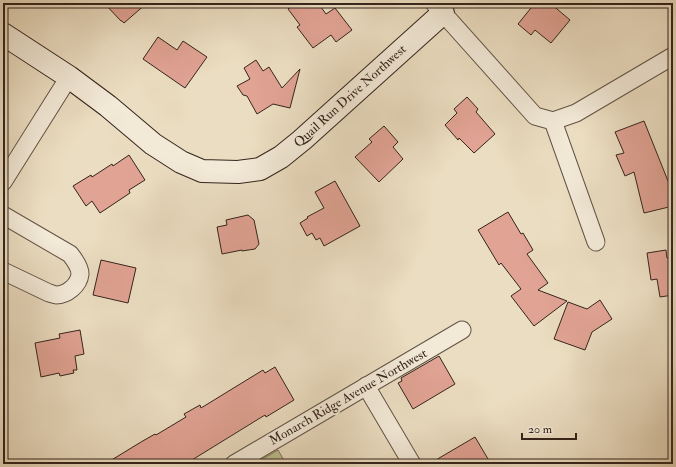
<svg xmlns="http://www.w3.org/2000/svg" width="676" height="467" font-family="'IM FELL Double Pica',serif">
<style>
.green{fill:#bdbf8f;stroke:#787256}
.building{fill:#e1a394;stroke:#34241c}
.lines{fill:none;stroke-linecap:round;stroke-linejoin:round}
.street-casing{stroke:#625245;stroke-width:19}
.secondary-casing{stroke:#34241c;stroke-width:24}
.street{stroke:#f2e9d7;stroke-width:17}
.secondary{stroke:#f2e9d7;stroke-width:22}
.labels{text-anchor:middle;dominant-baseline:central;stroke-width:4;stroke-linejoin:round;paint-order:stroke}
.street-label{font-size:13px;fill:#34241c;stroke:#f2e9d7}
</style>
<rect width="100%" height="100%" fill="#ebddc1"/>
<filter id="stains"><feTurbulence type="fractalNoise" baseFrequency=".005" numOctaves="4"/><feColorMatrix values="0 0 0 0 .2 0 0 0 0 .09 0 0 0 0 .02 0 0 0 .5 -.17"/></filter>
<radialGradient id="worn" r=".72"><stop offset=".6" stop-color="#630" stop-opacity="0"/><stop offset="1" stop-color="#630" stop-opacity=".3"/></radialGradient>
<path class="green" d="M 278,450 L 286,464 L 254,464 Z"/>
<g class="building">
<path d="M 104,3 L 147,3 L 124,23 L 122,21 L 121,21 Z"/>
<path d="M 296,3 L 318,3 L 326,14 L 335,8 L 352,30 L 336,42 L 331,35 L 313,48 L 297,27 L 300,25 L 288,9 Z"/>
<path d="M 535,3 L 550,3 L 570,20 L 551,43 L 535,30 L 531,35 L 518,24 Z"/>
<path d="M 158,37 L 177,50 L 183,41 L 207,57 L 185,88 L 143,59 Z"/>
<path d="M 256,60 L 263,71 L 269,67 L 282,88 L 300,69 L 290,108 L 273,104 L 257,114 L 247,96 L 243,95 L 237,86 L 250,79 L 244,68 Z"/>
<path d="M 467,97 L 478,109 L 476,112 L 495,134 L 474,153 L 459,138 L 458,140 L 445,125 L 457,113 L 454,109 Z"/>
<path d="M 644,121 L 668,181 L 673,180 L 673,206 L 644,213 L 634,172 L 625,176 L 616,155 L 624,153 L 615,132 Z"/>
<path d="M 384,126 L 398,142 L 393,147 L 403,159 L 379,182 L 355,157 L 372,142 L 369,139 Z"/>
<path d="M 129,155 L 145,180 L 129,190 L 130,193 L 100,213 L 92,201 L 86,206 L 73,186 L 91,175 L 92,177 L 112,164 L 113,166 Z"/>
<path d="M 335,181 L 360,226 L 324,246 L 320,238 L 316,240 L 312,233 L 307,236 L 300,223 L 308,218 L 307,217 L 324,208 L 315,192 Z"/>
<path d="M 508,212 L 521,234 L 523,233 L 533,250 L 527,254 L 548,283 L 538,290 L 567,301 L 534,326 L 511,296 L 521,289 L 501,263 L 499,265 L 478,230 Z"/>
<path d="M 248,215 L 254,220 L 259,244 L 255,249 L 242,251 L 242,250 L 222,254 L 217,227 L 227,225 L 226,220 Z"/>
<path d="M 666,250 L 667,258 L 673,257 L 673,295 L 660,297 L 657,279 L 651,280 L 647,253 Z"/>
<path d="M 101,260 L 136,268 L 128,303 L 93,295 Z"/>
<path d="M 600,300 L 612,319 L 592,332 L 585,350 L 554,339 L 568,302 L 587,309 Z"/>
<path d="M 80,330 L 84,354 L 75,356 L 77,370 L 73,370 L 74,373 L 60,376 L 59,373 L 41,377 L 35,343 L 60,338 L 59,334 Z"/>
<path d="M 439,356 L 455,384 L 413,409 L 398,383 L 402,381 L 401,378 Z"/>
<path d="M 275,367 L 294,400 L 266,417 L 265,415 L 192,460 L 185,464 L 105,464 L 141,442 L 155,434 L 156,435 L 186,417 L 184,414 L 200,405 L 201,408 L 263,370 L 265,373 Z"/>
<path d="M 475,437 L 491,464 L 429,464 Z"/>
</g>
<g class="lines">
<defs>
<g id="street">
<path d="M 434,3 L 535,116 L 553,121 L 576,113 L 673,56"/>
<path d="M 553,121 L 596,242"/>
<path d="M 3,182 L 69,77"/>
<path d="M 3,215 L 70,254 C 74,259 80,267 80,274 C 79,285 67,295 56,295 C 55,295 50,293 49,293 L 3,271"/>
<path d="M 366,386 L 412,464"/>
<path d="M 234,464 L 462,330"/>
</g>
<path id="secondary" d="M 3,34 L 69,77 L 108,106 L 153,144 L 181,162 L 202,171 L 238,172 L 260,169 L 281,157 L 302,140 L 443,13"/>
</defs>
<use href="#street" class="street-casing"/>
<use href="#secondary" class="secondary-casing"/>
<use href="#street" class="street"/>
<use href="#secondary" class="secondary"/>
</g>
<g class="labels">
<g class="street-label">
<text transform="translate(350 96) rotate(-42)">Quail Run Drive Northwest</text>
<text transform="translate(348 397) rotate(-30)">Monarch Ridge Avenue Northwest</text>
</g>
</g>
<rect width="676" height="467" fill="none" stroke="#ebddc1" stroke-width="16"/>
<rect x="4" y="4" width="668" height="459" fill="none" stroke="#34241c" stroke-width="2"/>
<rect x="8" y="8" width="660" height="451" fill="none" stroke="#34241c"/>
<path d="M522 433v6h54v-6" fill="none" stroke="#34241c" stroke-width="2"/>
<text x="528" y="433" font-size="12" fill="#34241c" stroke="#f2e9d7" stroke-width="3" paint-order="stroke">20 m</text>
<rect width="100%" height="100%" filter="url(#stains)"/>
<rect width="100%" height="100%" fill="url(#worn)"/>
</svg>
